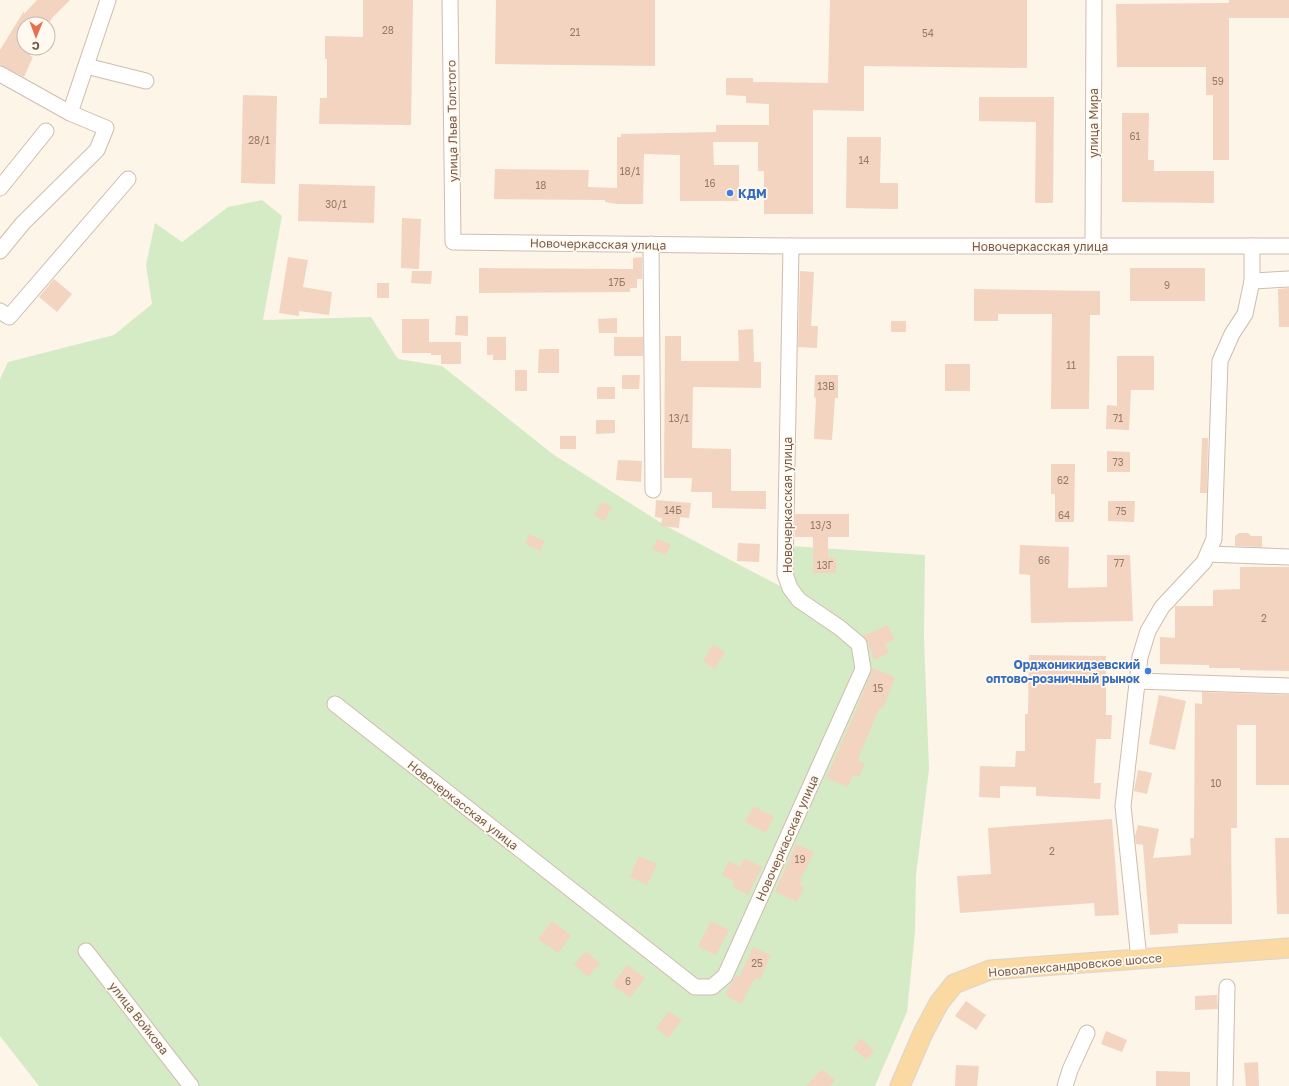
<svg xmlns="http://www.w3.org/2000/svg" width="1289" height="1086" font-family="'Golos Text',sans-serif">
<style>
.green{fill:#d5ebc6}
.building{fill:#f2d4c0}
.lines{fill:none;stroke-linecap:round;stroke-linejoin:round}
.minor-casing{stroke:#cfbdae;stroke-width:17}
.major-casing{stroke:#dcd4d0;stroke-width:21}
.minor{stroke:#fff;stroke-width:15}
.major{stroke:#fad9a2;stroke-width:19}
.shop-dot{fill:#3f7fe0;stroke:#fff9ef;stroke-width:1.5}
.labels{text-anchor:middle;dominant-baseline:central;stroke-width:3.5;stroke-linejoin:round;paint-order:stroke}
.number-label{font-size:10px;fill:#967969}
.street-label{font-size:12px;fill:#775b4c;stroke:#fff9ef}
.shop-label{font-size:12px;font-weight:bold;fill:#366cbe;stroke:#fff9ef;text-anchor:start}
</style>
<rect width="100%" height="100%" fill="#fcf5e8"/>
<path class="green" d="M 262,200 L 282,216 L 263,320 L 371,317 L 398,359 L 442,366 L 554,455 L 666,526 L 795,594 L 791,546 L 925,555 L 924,637 L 929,769 L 916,875 L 915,932 L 907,1012 L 875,1086 L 39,1086 L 0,1036 L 0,379 L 8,362 L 114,335 L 152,304 L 146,265 L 155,223 L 182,242 L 228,207 Z"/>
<g class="building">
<path d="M 37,0 L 70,0 L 53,17 L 48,24 L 24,24 L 24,48 L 34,48 L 30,56 L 33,57 L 24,77 L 0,65 L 0,50 L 24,11 L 24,14 Z"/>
<path d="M 363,0 L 413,0 L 411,125 L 319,124 L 320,98 L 327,98 L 327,59 L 325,59 L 325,36 L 363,37 Z"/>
<path d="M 496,0 L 655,0 L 655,66 L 495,64 Z"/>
<path d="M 830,0 L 1027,0 L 1027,68 L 864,66 L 864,111 L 813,110 L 813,214 L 764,214 L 764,171 L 758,171 L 758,142 L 713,142 L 714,165 L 739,165 L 739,201 L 680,201 L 680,155 L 644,154 L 643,204 L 617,204 L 605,202 L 605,200 L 494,199 L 495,169 L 589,170 L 588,187 L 617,188 L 617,137 L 621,137 L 621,134 L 716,132 L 716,125 L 769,125 L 769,104 L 746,103 L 746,96 L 726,95 L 726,78 L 753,78 L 753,82 L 828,83 Z"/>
<path d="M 1229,0 L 1289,0 L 1289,18 L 1229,18 L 1229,160 L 1213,160 L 1213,95 L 1206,95 L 1206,67 L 1117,67 L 1116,4 L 1229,3 Z"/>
<path d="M 243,95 L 277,96 L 275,184 L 241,183 Z"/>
<path d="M 979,97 L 1054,97 L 1053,203 L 1035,203 L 1036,122 L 979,121 Z"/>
<path d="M 1122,113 L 1149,113 L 1148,160 L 1154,160 L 1154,171 L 1214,171 L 1214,203 L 1122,202 Z"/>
<path d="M 847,137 L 881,137 L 880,183 L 898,183 L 898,209 L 846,208 Z"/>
<path d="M 299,184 L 375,186 L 374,223 L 298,221 Z"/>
<path d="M 402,218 L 421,219 L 419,269 L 401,268 Z"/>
<path d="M 288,257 L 308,260 L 303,287 L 332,292 L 329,315 L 299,311 L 299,316 L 279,313 Z"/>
<path d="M 642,257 L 642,279 L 637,279 L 637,288 L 630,288 L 630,292 L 479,293 L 479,268 L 633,269 L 633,258 Z"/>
<rect x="1130" y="268" width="75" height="33"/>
<path d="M 412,271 L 432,271 L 431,284 L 411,283 Z"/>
<path d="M 800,271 L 814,272 L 811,326 L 818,326 L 817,348 L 798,347 Z"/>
<path d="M 54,279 L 72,294 L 57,312 L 39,297 Z"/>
<rect x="377" y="283" width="12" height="15"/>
<path d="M 1289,288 L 1289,327 L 1279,327 L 1278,289 Z"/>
<path d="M 974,289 L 1100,291 L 1100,315 L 1090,315 L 1089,409 L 1051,409 L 1052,314 L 998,314 L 998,321 L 974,321 Z"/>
<path d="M 456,316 L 468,316 L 468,336 L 455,335 Z"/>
<path d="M 617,318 L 617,333 L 599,333 L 598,319 Z"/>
<path d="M 402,319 L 429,319 L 429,342 L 461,342 L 461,364 L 441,364 L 441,355 L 431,355 L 431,353 L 402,353 Z"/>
<rect x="891" y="321" width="15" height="11"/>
<path d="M 753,329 L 754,362 L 761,362 L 761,388 L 693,387 L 692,448 L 731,449 L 731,491 L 766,491 L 766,509 L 712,508 L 712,492 L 691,492 L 692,478 L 664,478 L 665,336 L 681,336 L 681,361 L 739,361 L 738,330 Z"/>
<path d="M 487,337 L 506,337 L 506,360 L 493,360 L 493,355 L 487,355 Z"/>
<rect x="614" y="337" width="29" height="19"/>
<path d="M 539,349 L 559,349 L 559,373 L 538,373 Z"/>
<path d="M 1117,356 L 1154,356 L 1154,390 L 1131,390 L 1129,430 L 1106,429 L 1107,405 L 1117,406 Z"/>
<rect x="945" y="364" width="25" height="27"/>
<rect x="515" y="370" width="12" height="21"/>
<path d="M 622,375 L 640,375 L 639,389 L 622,389 Z"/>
<path d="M 815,375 L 838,375 L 838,398 L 835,398 L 832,440 L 814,439 L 816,398 L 814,397 Z"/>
<rect x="597" y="387" width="18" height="12"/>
<path d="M 596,420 L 615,420 L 615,433 L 596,434 Z"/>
<rect x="560" y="436" width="16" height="13"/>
<path d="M 1202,438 L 1208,438 L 1207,493 L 1200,493 Z"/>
<path d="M 1107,451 L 1130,452 L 1130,472 L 1107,472 Z"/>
<path d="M 618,460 L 642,461 L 641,482 L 616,480 Z"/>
<path d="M 1051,464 L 1075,464 L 1074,522 L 1055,522 L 1055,494 L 1051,494 Z"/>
<path d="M 656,500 L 691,503 L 689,518 L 680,517 L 679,528 L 661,526 L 662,518 L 655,517 Z"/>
<path d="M 1108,501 L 1135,501 L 1134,522 L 1108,521 Z"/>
<path d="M 602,502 L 612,507 L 604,521 L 594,515 Z"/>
<path d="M 795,514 L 849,514 L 849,537 L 828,537 L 828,557 L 836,558 L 836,573 L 813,573 L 813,537 L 795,537 Z"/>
<path d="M 1239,533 L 1248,533 L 1251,536 L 1262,536 L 1262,547 L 1235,546 L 1235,536 Z"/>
<path d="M 529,534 L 544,541 L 540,551 L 525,544 Z"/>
<path d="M 657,539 L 671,544 L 666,555 L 652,549 Z"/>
<path d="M 738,543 L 760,544 L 759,562 L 737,561 Z"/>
<path d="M 1020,545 L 1069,547 L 1068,588 L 1107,587 L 1107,555 L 1130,555 L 1133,621 L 1031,623 L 1030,575 L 1019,574 Z"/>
<path d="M 1240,567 L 1289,567 L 1289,671 L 1240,670 L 1240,668 L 1209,668 L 1209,665 L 1160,664 L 1160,637 L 1175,638 L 1175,606 L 1213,606 L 1213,590 L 1240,589 Z"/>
<path d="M 888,625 L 894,640 L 885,644 L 889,653 L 874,660 L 868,642 L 863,636 Z"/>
<path d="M 713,644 L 725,652 L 715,669 L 703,661 Z"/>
<path d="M 1029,655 L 1106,656 L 1106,715 L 1112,715 L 1111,739 L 1096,739 L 1094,783 L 1101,783 L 1100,799 L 1036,796 L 1036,787 L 1000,786 L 1000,798 L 979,797 L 980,766 L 1015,767 L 1016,751 L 1025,751 L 1025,714 L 1028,714 Z"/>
<path d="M 873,668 L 895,677 L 883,708 L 880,707 L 859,756 L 860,756 L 858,761 L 865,763 L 859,777 L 853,775 L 848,787 L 826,778 L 858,706 Z"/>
<path d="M 1202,692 L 1289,695 L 1289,785 L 1256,785 L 1256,725 L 1237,725 L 1237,828 L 1231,828 L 1232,924 L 1178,924 L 1178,933 L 1150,935 L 1143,845 L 1136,844 L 1135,836 L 1138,825 L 1159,829 L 1153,858 L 1191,855 L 1190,838 L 1194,838 L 1195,703 L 1202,704 Z"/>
<path d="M 1159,695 L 1186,701 L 1175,750 L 1149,744 Z"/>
<path d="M 1138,770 L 1152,773 L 1147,794 L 1134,791 Z"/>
<path d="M 754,806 L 774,817 L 766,833 L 745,822 Z"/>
<path d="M 1112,819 L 1119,915 L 1095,916 L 1094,903 L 960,913 L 957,876 L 991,874 L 988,828 Z"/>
<path d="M 1275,838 L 1289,838 L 1289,914 L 1277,914 Z"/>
<path d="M 796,844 L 814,852 L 800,880 L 802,880 L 800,885 L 804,887 L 797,902 L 775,892 Z"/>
<path d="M 639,856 L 657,864 L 647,885 L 630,877 Z"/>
<path d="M 744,858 L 762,867 L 748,895 L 732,886 L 734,881 L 722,875 L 729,861 L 740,867 Z"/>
<path d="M 552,921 L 571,935 L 558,953 L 538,939 Z"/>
<path d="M 711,921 L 729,930 L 716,955 L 698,946 Z"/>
<path d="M 753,947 L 771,955 L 760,980 L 755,978 L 741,1004 L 725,995 L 736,975 L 739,977 Z"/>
<path d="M 586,951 L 600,964 L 588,977 L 574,964 Z"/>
<path d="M 627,965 L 645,978 L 630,998 L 612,985 Z"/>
<path d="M 1217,995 L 1218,1009 L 1195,1010 L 1195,996 Z"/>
<path d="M 966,1001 L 986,1015 L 976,1030 L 955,1016 Z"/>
<path d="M 669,1011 L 682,1020 L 668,1038 L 656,1028 Z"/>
<path d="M 1106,1031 L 1127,1040 L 1122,1052 L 1101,1044 Z"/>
<path d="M 861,1038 L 874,1051 L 866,1060 L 853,1048 Z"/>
<path d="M 1258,1062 L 1259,1086 L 1246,1086 L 1244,1063 Z"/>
<path d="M 956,1065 L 979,1066 L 977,1086 L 955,1086 Z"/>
<path d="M 822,1069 L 835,1080 L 830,1086 L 806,1086 Z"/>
<path d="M 1156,1071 L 1190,1072 L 1190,1086 L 1156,1086 Z"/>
</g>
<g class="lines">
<defs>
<g id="minor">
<path d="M 450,0 L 453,242 L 791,246 L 1289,246"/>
<path d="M 86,66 L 146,81"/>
<path d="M 0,74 L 70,113"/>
<path d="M 0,188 L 46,131"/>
<path d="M 651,244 L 653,490"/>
<path d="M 1093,246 L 1094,0"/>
<path d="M 0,251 L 23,223 L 97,150 L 106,128 L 70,113 L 108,0"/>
<path d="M 1252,281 L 1289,279"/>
<path d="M 0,311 L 9,317 L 128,179"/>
<path d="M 1208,554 L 1289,557"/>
<path d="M 1137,681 L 1289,686"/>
<path d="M 335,704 L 695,987 L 712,987 L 725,976 L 863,669 L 859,644 L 840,628 L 799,600 L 790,588 L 785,574 L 791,246"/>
<path d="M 86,951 L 191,1086"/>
<path d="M 1139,959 L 1123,806 L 1140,657 L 1148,631 L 1162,607 L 1204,562 L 1214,539 L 1220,361 L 1232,334 L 1245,314 L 1252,281 L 1252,246"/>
<path d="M 1065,1086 L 1070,1070 L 1087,1033"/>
<path d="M 1225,1086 L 1227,987"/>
</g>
<path id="major" d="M 900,1086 L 923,1033 L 939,1003 L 954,984 L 990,970 L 1289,948"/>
</defs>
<use href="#minor" class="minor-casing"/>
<use href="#major" class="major-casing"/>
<use href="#minor" class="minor"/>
<use href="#major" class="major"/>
</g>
<g class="shop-dot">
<circle cx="730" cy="193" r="4"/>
<circle cx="1148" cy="671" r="4"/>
</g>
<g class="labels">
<g class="number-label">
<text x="388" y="30">28</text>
<text x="575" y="32">21</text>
<text x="928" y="33">54</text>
<text x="1218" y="81">59</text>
<text x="1135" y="136">61</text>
<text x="259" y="140">28/1</text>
<text x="864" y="160">14</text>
<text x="630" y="171">18/1</text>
<text x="710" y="183">16</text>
<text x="541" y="185">18</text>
<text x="336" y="204">30/1</text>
<text x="617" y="282">17Б</text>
<text x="1167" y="285">9</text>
<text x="1071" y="365">11</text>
<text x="826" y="386">13В</text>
<text x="679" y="418">13/1</text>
<text x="1118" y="418">71</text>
<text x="1118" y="462">73</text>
<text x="1063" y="480">62</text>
<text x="673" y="510">14Б</text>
<text x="1121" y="511">75</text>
<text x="1064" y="515">64</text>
<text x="821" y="525">13/3</text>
<text x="1044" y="560">66</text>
<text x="1119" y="563">77</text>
<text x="825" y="565">13Г</text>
<text x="1264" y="618">2</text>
<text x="878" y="688">15</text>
<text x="1216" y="783">10</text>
<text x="1052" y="851">2</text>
<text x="800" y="859">19</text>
<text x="757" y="963">25</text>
<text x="628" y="981">6</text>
</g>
<g class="street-label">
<text transform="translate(452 121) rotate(-91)">улица Льва Толстого</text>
<text transform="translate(1093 123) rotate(-90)">улица Мира</text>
<text transform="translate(598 244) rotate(1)">Новочеркасская улица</text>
<text x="1040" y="246">Новочеркасская улица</text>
<text transform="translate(787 505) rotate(-90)">Новочеркасская улица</text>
<text transform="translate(463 805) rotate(38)">Новочеркасская улица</text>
<text transform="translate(787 838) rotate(-66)">Новочеркасская улица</text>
<text transform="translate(1075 965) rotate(-5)">Новоалександровское шоссе</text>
<text transform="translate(139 1018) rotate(52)">улица Войкова</text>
</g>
<g class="shop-label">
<text x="738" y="193">КДМ</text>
<text x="1140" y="664" text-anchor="end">Орджоникидзевский<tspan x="1140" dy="14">оптово-розничный рынок</tspan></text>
</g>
</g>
<g transform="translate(36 36) rotate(181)"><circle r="19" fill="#fff9ef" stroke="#c9baae"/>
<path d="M0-3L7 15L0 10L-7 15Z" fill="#e5714f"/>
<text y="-6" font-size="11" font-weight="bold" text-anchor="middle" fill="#775b4c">С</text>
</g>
</svg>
